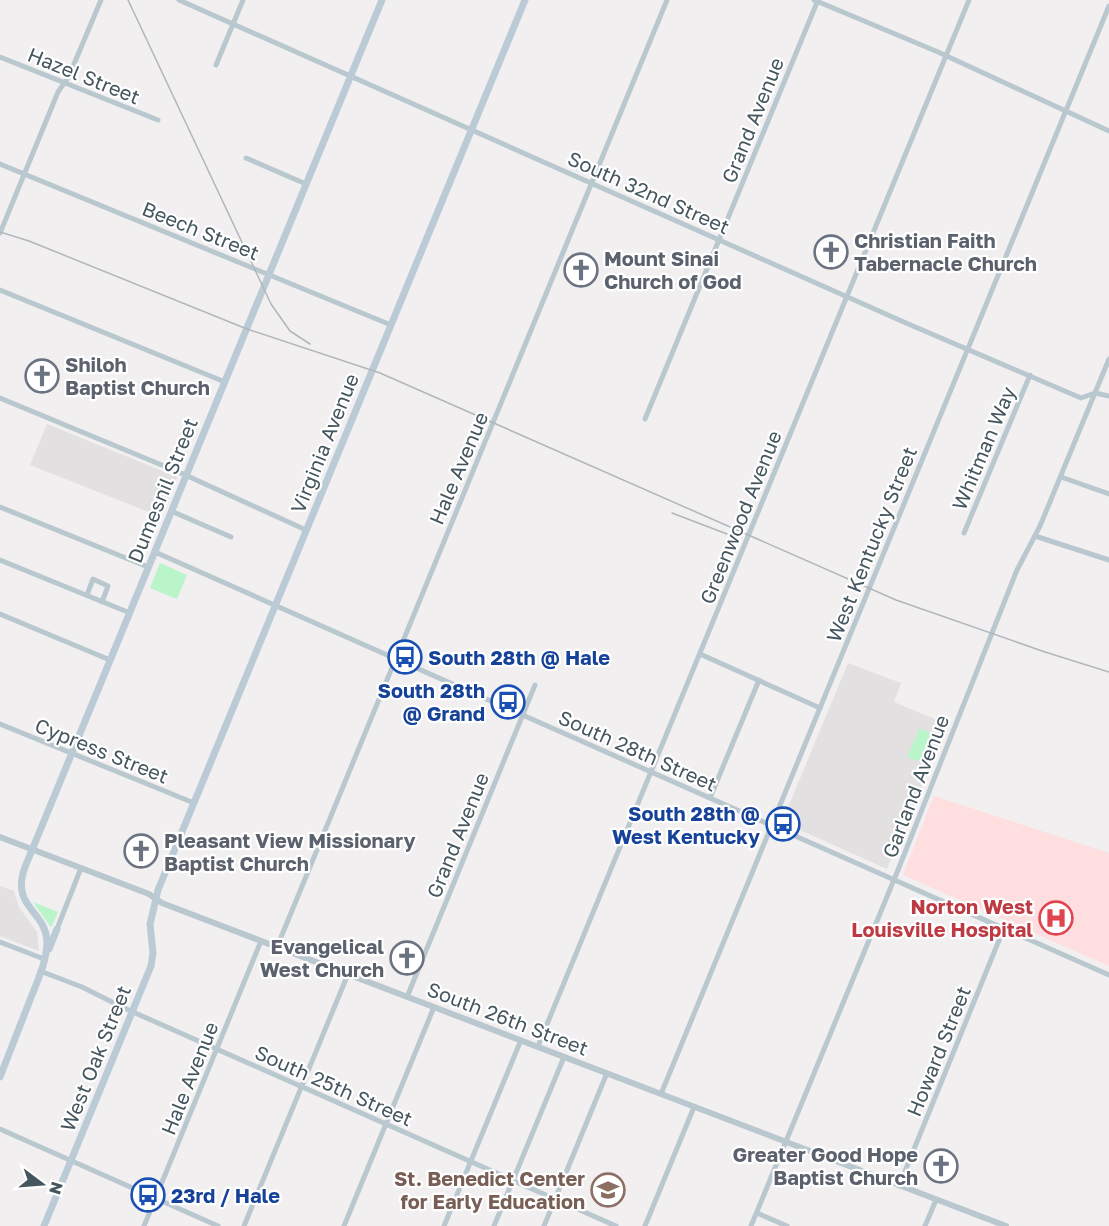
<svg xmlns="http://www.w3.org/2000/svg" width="1109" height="1226" font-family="'Golos Text',sans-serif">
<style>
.education{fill:#e3e0e2}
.medical{fill:#fededf}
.green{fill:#baf4c9}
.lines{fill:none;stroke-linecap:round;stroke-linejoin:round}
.minor{stroke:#b9c7ce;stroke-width:5}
.tertiary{stroke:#b9c7ce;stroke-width:6}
.secondary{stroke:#bbcbd6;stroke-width:7}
.rail{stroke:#b1b6bb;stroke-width:1.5}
.labels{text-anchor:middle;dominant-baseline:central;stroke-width:4.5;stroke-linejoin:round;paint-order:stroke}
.street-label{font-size:20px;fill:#45565f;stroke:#fff}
.worship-label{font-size:20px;font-weight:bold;fill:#5b616d;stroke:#fff;text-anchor:start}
.transit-label{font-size:20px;font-weight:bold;fill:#164399;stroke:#fff;text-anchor:start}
.health-label{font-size:20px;font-weight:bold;fill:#be3a42;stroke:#fff;text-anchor:end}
.education-label{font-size:20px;font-weight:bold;fill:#785e54;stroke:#fff;text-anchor:end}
</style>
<rect width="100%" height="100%" fill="#f2eff0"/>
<g class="education">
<path d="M 47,424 L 177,477 L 161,517 L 30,465 Z"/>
<path d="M 848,663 L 901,683 L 894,702 L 947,724 L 887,869 L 782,822 Z"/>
<path d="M 0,886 L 14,891 L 19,907 L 37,932 L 39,951 L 0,936 Z"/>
</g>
<path class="medical" d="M 934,796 L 1109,853 L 1109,966 L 903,875 Z"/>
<g class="green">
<path d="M 160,563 L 187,575 L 177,599 L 150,588 Z"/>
<path d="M 920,728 L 933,734 L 922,762 L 907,757 Z"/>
<path d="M 33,902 L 58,912 L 52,926 L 50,926 Z"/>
</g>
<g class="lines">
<g class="minor">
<path d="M 179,0 L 906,323 L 1081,398 L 1095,393 L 1109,396"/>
<path d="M 814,0 L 938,52 L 1109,131"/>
<path d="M 0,57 L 158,120"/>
<path d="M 216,65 L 243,0"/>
<path d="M 246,158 L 306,184"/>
<path d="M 0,164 L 391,325"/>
<path d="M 0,233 L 58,92 L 69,76 L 101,0"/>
<path d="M 0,290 L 225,382"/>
<path d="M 0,398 L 181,473 L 306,530"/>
<path d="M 645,419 L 818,0"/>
<path d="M 1061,477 L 1109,494"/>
<path d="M 0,507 L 148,567"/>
<path d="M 171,511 L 231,537"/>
<path d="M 964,533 L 1030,375"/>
<path d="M 1035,536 L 1109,560"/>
<path d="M 155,552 L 1109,975"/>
<path d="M 0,560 L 130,613"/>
<path d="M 87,595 L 93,579 L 108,586 L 102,602"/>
<path d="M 0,614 L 110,660"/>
<path d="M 700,654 L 820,708"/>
<path d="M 0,724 L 194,803"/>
<path d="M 710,798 L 759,680"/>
<path d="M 57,929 L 81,868"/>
<path d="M 0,942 L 44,959"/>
<path d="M 277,947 L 667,0"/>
<path d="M 40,971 L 82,987 L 124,1008 L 616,1226"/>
<path d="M 407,997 L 535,685"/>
<path d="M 538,1046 L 969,0"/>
<path d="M 661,1094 L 1109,6"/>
<path d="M 0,1129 L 218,1226"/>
<path d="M 899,1186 L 1004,928"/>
<path d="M 757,1213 L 787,1226"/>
<path d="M 144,1226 L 261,941"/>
<path d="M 244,1226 L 348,974"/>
<path d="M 344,1226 L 434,1007"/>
<path d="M 444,1226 L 521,1040"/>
<path d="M 494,1226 L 564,1057"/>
<path d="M 544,1226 L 607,1073"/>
<path d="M 645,1226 L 694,1107"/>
<path d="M 751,1226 L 898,870 L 1017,570 L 1040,526 L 1109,359"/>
<path d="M 925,1226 L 936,1200"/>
</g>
<path class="tertiary" d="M 0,837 L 149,894 L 162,903 L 1006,1226"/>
<g class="secondary">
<path d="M 49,949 L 57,929"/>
<path d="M 0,1077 C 10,1051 20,1025 30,1000 C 37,982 47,961 47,942 C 46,910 10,908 25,867 L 382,0"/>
<path d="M 44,1226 L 151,966 L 153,953 L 150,924 L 158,890 L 525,0"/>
</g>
<g class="rail">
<path d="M 128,0 L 271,304 L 290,331 L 310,344"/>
<path d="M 0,232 L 29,241 L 247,329 L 380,373 L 896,600 L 1045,652 L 1109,672"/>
<path d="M 672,513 L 727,534"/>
</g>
</g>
<defs>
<symbol id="church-ring" viewBox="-11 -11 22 22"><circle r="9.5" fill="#fff" stroke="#6b7280" stroke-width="1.5"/><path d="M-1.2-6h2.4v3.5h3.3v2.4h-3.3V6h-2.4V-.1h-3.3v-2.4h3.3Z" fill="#6b7280"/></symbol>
<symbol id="bus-ring" viewBox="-11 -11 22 22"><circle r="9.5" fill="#fff" stroke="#1a4fb4" stroke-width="1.5"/><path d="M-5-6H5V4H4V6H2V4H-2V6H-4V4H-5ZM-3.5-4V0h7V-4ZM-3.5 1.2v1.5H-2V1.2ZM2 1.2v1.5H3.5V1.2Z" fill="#1a4fb4"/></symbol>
<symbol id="hospital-ring" viewBox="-11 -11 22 22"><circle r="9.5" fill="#fff" stroke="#e0444e" stroke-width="1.5"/><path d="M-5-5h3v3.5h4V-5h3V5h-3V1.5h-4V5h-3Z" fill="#e0444e"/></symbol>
<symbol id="school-ring" viewBox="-11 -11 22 22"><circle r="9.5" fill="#fff" stroke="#8d6e63" stroke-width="1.5"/><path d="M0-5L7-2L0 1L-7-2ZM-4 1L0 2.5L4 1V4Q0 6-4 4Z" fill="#8d6e63"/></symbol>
</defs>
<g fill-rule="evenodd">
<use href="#church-ring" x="812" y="233" width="38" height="38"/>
<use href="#church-ring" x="562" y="251" width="38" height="38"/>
<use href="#church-ring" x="23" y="357" width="38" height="38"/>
<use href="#bus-ring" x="386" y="638" width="38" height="38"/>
<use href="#bus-ring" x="489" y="683" width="38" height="38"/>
<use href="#bus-ring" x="764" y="805" width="38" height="38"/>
<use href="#church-ring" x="122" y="832" width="38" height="38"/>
<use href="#hospital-ring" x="1037" y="899" width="38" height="38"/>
<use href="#church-ring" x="388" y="939" width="38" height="38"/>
<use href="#church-ring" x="922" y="1147" width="38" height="38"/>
<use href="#school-ring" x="589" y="1171" width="38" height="38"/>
<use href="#bus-ring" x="129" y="1176" width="38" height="38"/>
</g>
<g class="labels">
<g class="street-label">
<text transform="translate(84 75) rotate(22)">Hazel Street</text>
<text transform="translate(752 120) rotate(-68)">Grand Avenue</text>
<text transform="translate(649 192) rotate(24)">South 32nd Street</text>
<text transform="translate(201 230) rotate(22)">Beech Street</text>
<text transform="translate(324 443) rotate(-68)">Virginia Avenue</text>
<text transform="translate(983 448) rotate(-67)">Whitman Way</text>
<text transform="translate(458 468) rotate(-67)">Hale Avenue</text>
<text transform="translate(162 490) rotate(-68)">Dumesnil Street</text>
<text transform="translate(740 517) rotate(-68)">Greenwood Avenue</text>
<text transform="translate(871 544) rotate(-68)">West Kentucky Street</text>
<text transform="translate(102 750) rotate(22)">Cypress Street</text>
<text transform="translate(638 750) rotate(24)">South 28th Street</text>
<text transform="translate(915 786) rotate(-69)">Garland Avenue</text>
<text transform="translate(457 835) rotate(-68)">Grand Avenue</text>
<text transform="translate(508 1018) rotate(21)">South 26th Street</text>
<text transform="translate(938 1051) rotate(-68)">Howard Street</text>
<text transform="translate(95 1058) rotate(-68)">West Oak Street</text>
<text transform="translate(189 1078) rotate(-68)">Hale Avenue</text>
<text transform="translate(334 1085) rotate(24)">South 25th Street</text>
</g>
<g class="worship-label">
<text x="854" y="240">Christian Faith<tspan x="854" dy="23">Tabernacle Church</tspan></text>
<text x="604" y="258">Mount Sinai<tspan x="604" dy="23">Church of God</tspan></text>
<text x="65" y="364">Shiloh<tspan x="65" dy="23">Baptist Church</tspan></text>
<text x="164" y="840">Pleasant View Missionary<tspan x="164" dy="23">Baptist Church</tspan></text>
<text x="384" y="946" text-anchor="end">Evangelical<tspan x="384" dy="23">West Church</tspan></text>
<text x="918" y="1154" text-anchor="end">Greater Good Hope<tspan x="918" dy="23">Baptist Church</tspan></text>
</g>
<g class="transit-label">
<text x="428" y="657">South 28th @ Hale</text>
<text x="485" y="690" text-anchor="end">South 28th<tspan x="485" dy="23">@ Grand</tspan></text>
<text x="760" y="813" text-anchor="end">South 28th @<tspan x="760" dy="23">West Kentucky</tspan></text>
<text x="171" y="1195">23rd / Hale</text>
</g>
<g class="health-label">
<text x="1033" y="906">Norton West<tspan x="1033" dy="23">Louisville Hospital</tspan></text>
</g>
<g class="education-label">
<text x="585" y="1178">St. Benedict Center<tspan x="585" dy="23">for Early Education</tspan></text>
</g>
</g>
<g transform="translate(42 1184) rotate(106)" stroke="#ffffff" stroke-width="4.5" paint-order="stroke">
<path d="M0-4.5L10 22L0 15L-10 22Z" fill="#45565f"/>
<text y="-9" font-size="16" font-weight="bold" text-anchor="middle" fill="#45565f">N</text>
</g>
</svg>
